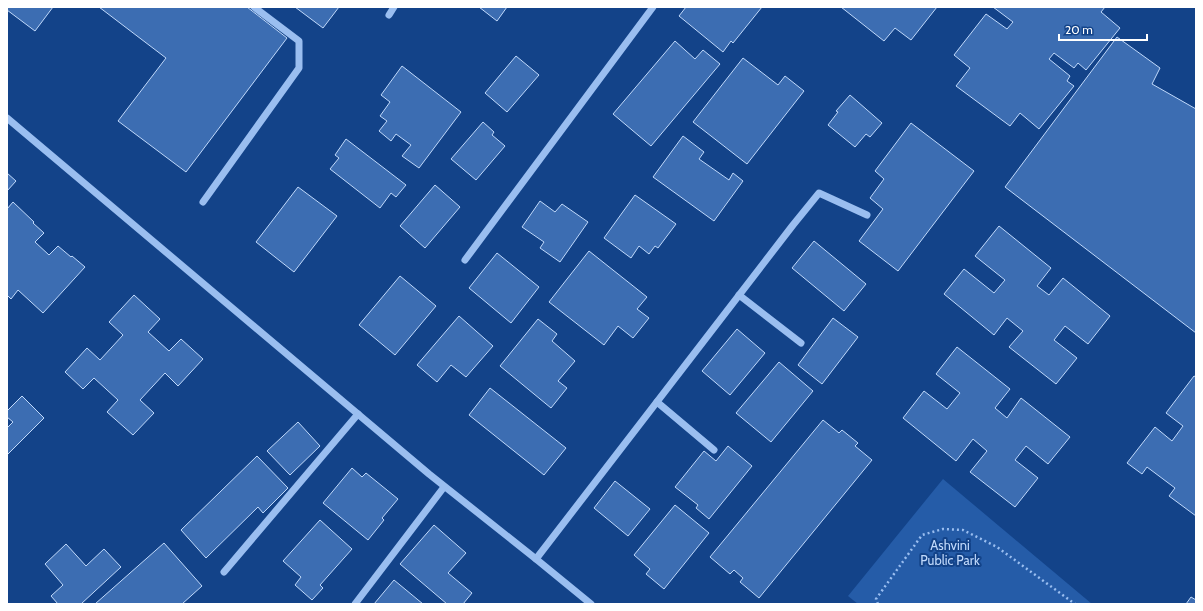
<svg xmlns="http://www.w3.org/2000/svg" width="1203" height="611" font-family="Cabin,sans-serif">
<style>
.green{fill:#255ca8}
.building{fill:#3c6db2;stroke:#c0d9fb}
.lines{fill:none;stroke-linecap:round;stroke-linejoin:round}
.path{stroke:#9abef0;stroke-width:2.5;stroke-dasharray:2 3;stroke-linecap:butt}
.minor{stroke:#9abef0;stroke-width:7}
.labels{text-anchor:middle;dominant-baseline:central;stroke-width:4;stroke-linejoin:round;paint-order:stroke}
.park-label{font-size:13px;fill:#c0d9fb;stroke:#134389}
</style>
<rect width="100%" height="100%" fill="#134389"/>
<path class="green" d="M 943,479 L 1092,604 L 858,604 L 848,596 Z"/>
<g class="building">
<path d="M 7,7 L 53,7 L 35,31 L 7,10 Z"/>
<path d="M 99,7 L 247,7 L 287,38 L 186,172 L 118,121 L 166,58 Z"/>
<path d="M 295,7 L 339,7 L 323,28 Z"/>
<path d="M 479,7 L 507,7 L 497,21 Z"/>
<path d="M 686,7 L 762,7 L 733,43 L 731,41 L 723,52 L 679,16 Z"/>
<path d="M 841,7 L 937,7 L 911,40 L 895,28 L 884,41 Z"/>
<path d="M 993,7 L 1105,7 L 1101,12 L 1120,28 L 1086,70 L 1078,63 L 1074,68 L 1054,53 L 1049,59 L 1070,76 L 1067,81 L 1074,86 L 1039,129 L 1020,113 L 1010,126 L 956,86 L 970,68 L 954,55 L 986,14 L 1007,29 L 1013,22 Z"/>
<path d="M 1117,37 L 1160,68 L 1152,84 L 1196,109 L 1196,333 L 1005,187 Z"/>
<path d="M 675,41 L 695,59 L 703,50 L 720,64 L 651,146 L 613,114 Z"/>
<path d="M 516,56 L 539,75 L 507,112 L 485,93 Z"/>
<path d="M 743,58 L 778,85 L 785,76 L 804,91 L 747,164 L 693,122 Z"/>
<path d="M 402,66 L 461,112 L 419,168 L 402,156 L 411,145 L 396,134 L 391,141 L 379,131 L 387,121 L 380,116 L 390,102 L 381,95 Z"/>
<path d="M 850,95 L 882,123 L 870,137 L 866,134 L 855,147 L 828,125 L 838,112 L 836,111 Z"/>
<path d="M 483,122 L 494,132 L 492,135 L 505,146 L 476,180 L 451,159 Z"/>
<path d="M 911,123 L 974,171 L 898,271 L 859,241 L 883,209 L 870,198 L 884,179 L 875,171 Z"/>
<path d="M 683,136 L 704,152 L 699,159 L 729,180 L 733,173 L 743,181 L 714,221 L 653,177 Z"/>
<path d="M 346,139 L 406,185 L 396,197 L 391,193 L 380,208 L 330,169 L 339,158 L 335,155 Z"/>
<path d="M 7,173 L 16,181 L 7,191 Z"/>
<path d="M 435,185 L 460,207 L 425,248 L 400,226 Z"/>
<path d="M 298,187 L 337,216 L 294,272 L 256,242 Z"/>
<path d="M 635,195 L 676,224 L 658,248 L 655,246 L 649,254 L 639,246 L 631,258 L 604,238 Z"/>
<path d="M 540,201 L 555,212 L 562,204 L 588,222 L 560,262 L 540,248 L 544,242 L 522,227 Z"/>
<path d="M 13,202 L 34,222 L 33,223 L 44,233 L 35,242 L 49,255 L 58,246 L 71,257 L 72,256 L 85,267 L 43,313 L 18,290 L 11,299 L 7,295 L 7,209 Z"/>
<path d="M 999,226 L 1051,268 L 1037,286 L 1049,295 L 1063,278 L 1110,316 L 1088,344 L 1065,326 L 1054,340 L 1077,358 L 1056,384 L 1009,347 L 1023,331 L 1007,318 L 994,335 L 944,294 L 964,269 L 994,293 L 1005,280 L 975,256 Z"/>
<path d="M 814,241 L 866,284 L 844,311 L 792,268 Z"/>
<path d="M 589,251 L 647,297 L 637,309 L 649,318 L 633,338 L 618,326 L 604,345 L 549,302 Z"/>
<path d="M 497,253 L 539,287 L 511,323 L 469,288 Z"/>
<path d="M 400,276 L 436,306 L 395,355 L 359,325 Z"/>
<path d="M 134,295 L 160,319 L 148,332 L 169,351 L 181,339 L 203,359 L 178,386 L 165,373 L 140,400 L 154,413 L 133,435 L 107,412 L 118,400 L 94,378 L 83,389 L 65,372 L 87,348 L 100,360 L 123,335 L 109,322 Z"/>
<path d="M 459,316 L 493,346 L 466,377 L 451,365 L 437,382 L 417,365 Z"/>
<path d="M 833,318 L 858,337 L 822,384 L 798,365 Z"/>
<path d="M 538,319 L 557,334 L 552,341 L 575,361 L 558,381 L 567,388 L 551,408 L 500,366 Z"/>
<path d="M 737,329 L 765,353 L 730,395 L 702,371 Z"/>
<path d="M 957,347 L 1010,389 L 995,408 L 1007,418 L 1021,398 L 1070,437 L 1048,464 L 1026,446 L 1015,460 L 1038,478 L 1015,507 L 970,472 L 987,451 L 973,439 L 956,461 L 903,418 L 924,391 L 947,409 L 960,393 L 936,374 Z"/>
<path d="M 779,362 L 813,391 L 771,442 L 736,413 Z"/>
<path d="M 1194,376 L 1196,377 L 1196,516 L 1169,496 L 1175,488 L 1147,467 L 1142,474 L 1127,463 L 1155,427 L 1172,441 L 1183,426 L 1166,413 Z"/>
<path d="M 490,388 L 566,448 L 544,475 L 469,415 Z"/>
<path d="M 22,396 L 44,418 L 7,455 L 7,428 L 13,422 L 7,417 L 7,411 Z"/>
<path d="M 823,420 L 839,433 L 842,430 L 858,443 L 855,446 L 872,460 L 759,598 L 740,582 L 743,578 L 734,570 L 730,574 L 710,557 Z"/>
<path d="M 298,422 L 320,446 L 290,475 L 267,451 Z"/>
<path d="M 728,446 L 752,466 L 709,519 L 696,508 L 698,505 L 675,487 L 704,451 L 716,461 Z"/>
<path d="M 257,456 L 288,488 L 263,513 L 258,507 L 206,558 L 181,530 Z"/>
<path d="M 352,468 L 362,477 L 366,473 L 398,499 L 382,518 L 384,520 L 368,540 L 323,503 Z"/>
<path d="M 615,481 L 650,509 L 628,536 L 594,508 Z"/>
<path d="M 675,505 L 709,533 L 664,589 L 646,574 L 650,569 L 634,555 Z"/>
<path d="M 320,520 L 352,549 L 320,585 L 323,588 L 312,600 L 295,585 L 301,577 L 283,561 Z"/>
<path d="M 434,525 L 466,553 L 448,573 L 472,593 L 463,604 L 447,604 L 400,564 Z"/>
<path d="M 164,543 L 202,586 L 182,604 L 95,604 Z"/>
<path d="M 66,544 L 86,566 L 104,549 L 121,567 L 81,604 L 58,604 L 51,596 L 63,585 L 45,564 Z"/>
<path d="M 394,580 L 423,604 L 374,604 Z"/>
<path d="M 1191,597 L 1196,600 L 1196,604 L 1186,604 Z"/>
</g>
<g class="lines">
<path class="path" d="M 878,604 L 876,599 L 922,535 L 943,529 L 963,530 L 997,547 L 1075,604"/>
<g class="minor">
<path d="M 389,15 L 394,7"/>
<path d="M 7,118 L 429,474 L 536,559 L 591,604"/>
<path d="M 203,202 L 299,68 L 299,41 L 254,7"/>
<path d="M 465,260 L 653,7"/>
<path d="M 739,295 L 801,343"/>
<path d="M 657,402 L 714,450"/>
<path d="M 536,559 L 793,225 L 819,193 L 867,215"/>
<path d="M 224,572 L 358,414"/>
<path d="M 355,604 L 444,487"/>
</g>
</g>
<g class="labels">
<g class="park-label">
<text x="950" y="545">Ashvini<tspan x="950" dy="15">Public Park</tspan></text>
</g>
</g>
<rect width="1203" height="611" fill="none" stroke="#ffffff" stroke-width="16"/>
<path d="M1059 34v6h88v-6" fill="none" stroke="#ffffff" stroke-width="2"/>
<text x="1065" y="34" font-size="12" fill="#ffffff" stroke="#134389" stroke-width="3" paint-order="stroke">20 m</text>
</svg>
